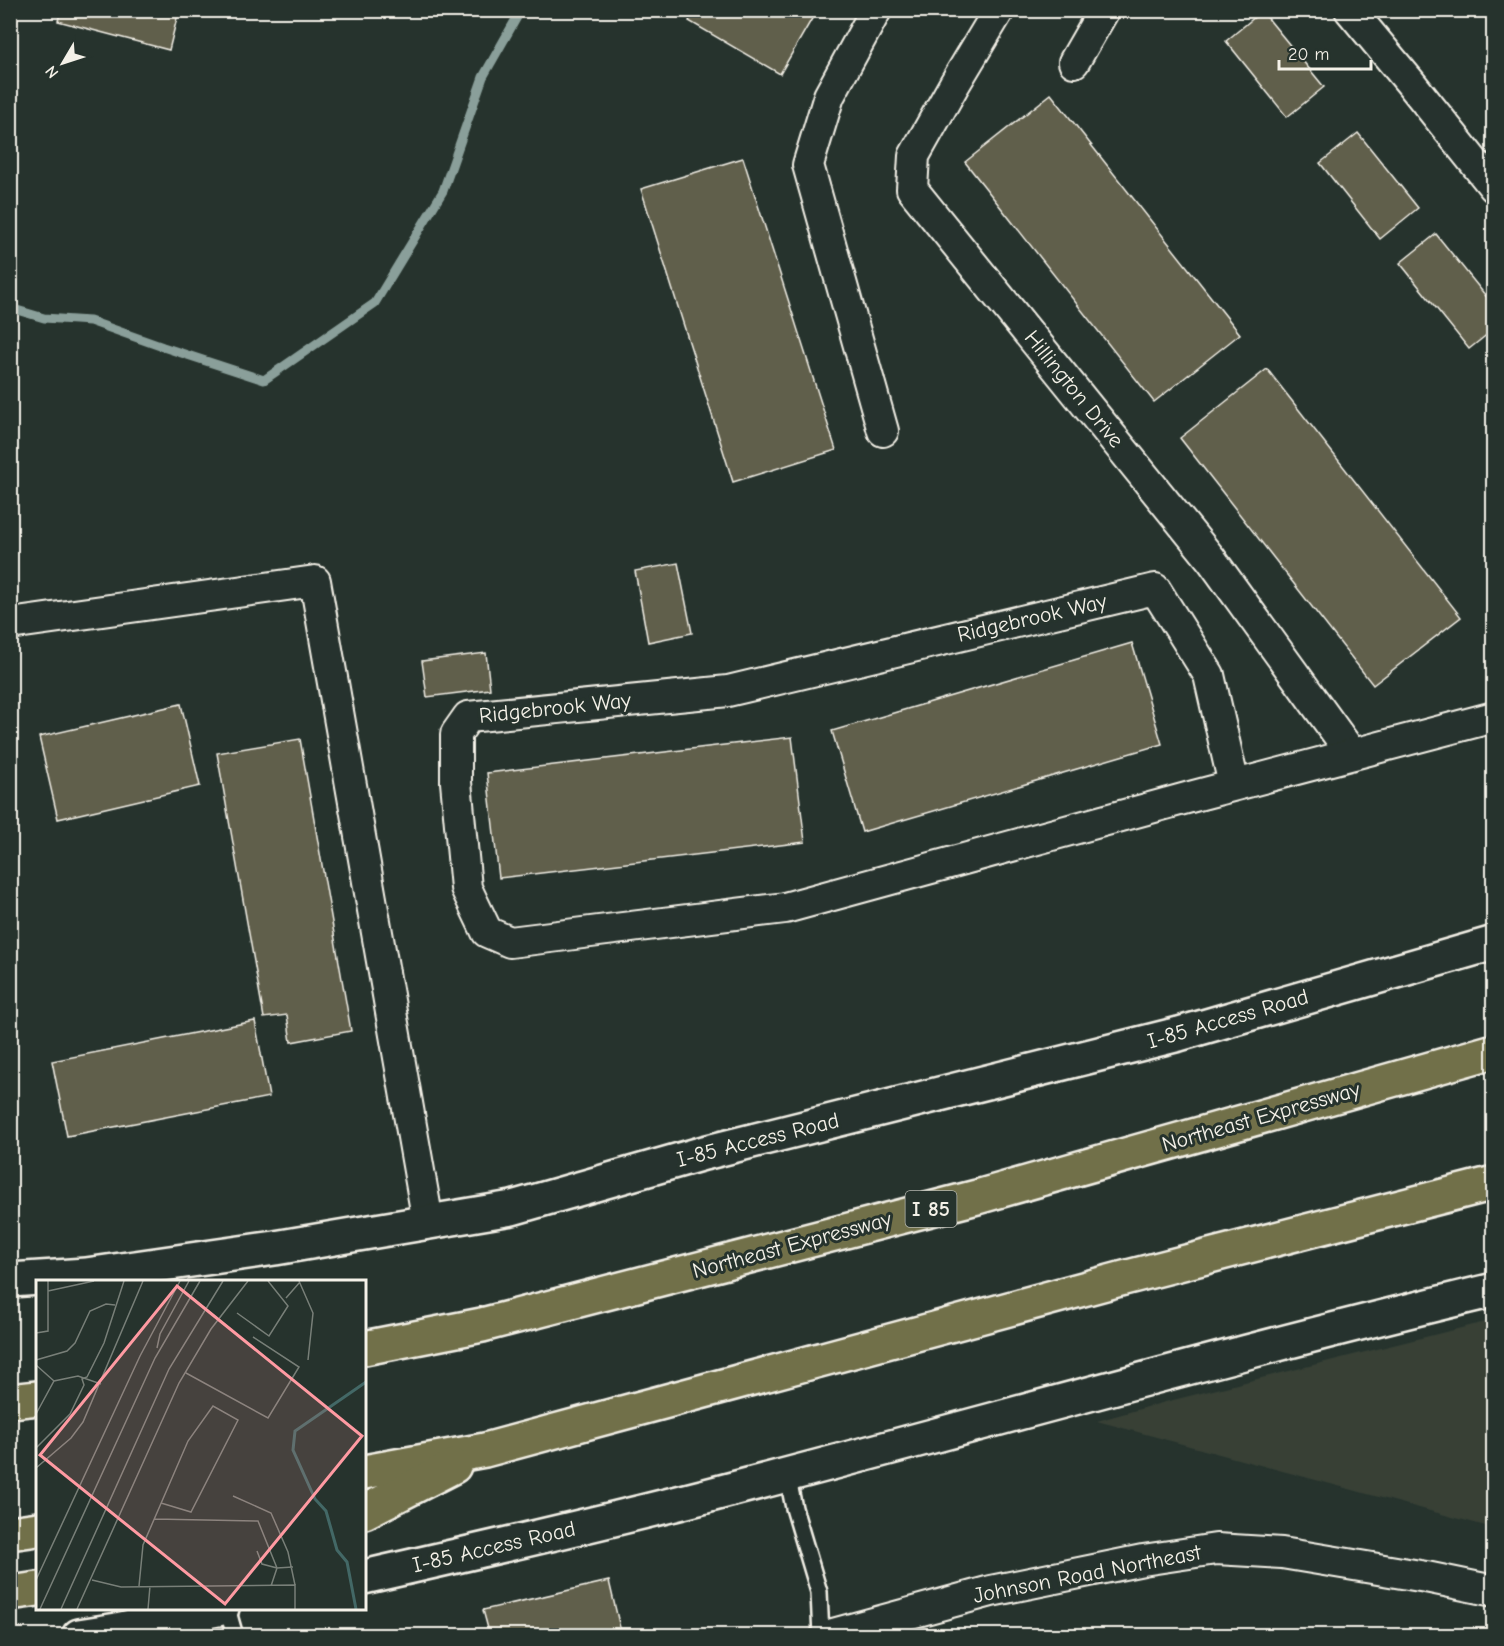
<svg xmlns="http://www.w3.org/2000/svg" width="1504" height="1646" font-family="'Comic Neue',sans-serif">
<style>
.built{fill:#374036}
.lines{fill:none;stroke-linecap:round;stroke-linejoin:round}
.stream{stroke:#8a9f9a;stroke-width:9}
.building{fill:#605e4b;stroke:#f4f1e8;stroke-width:1.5}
.service-casing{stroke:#f4f1e8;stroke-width:20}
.minor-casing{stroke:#f4f1e8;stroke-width:34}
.secondary-casing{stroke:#f4f1e8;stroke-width:38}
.motorway-casing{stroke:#f4f1e8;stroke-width:38}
.service{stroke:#26332d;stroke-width:15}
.minor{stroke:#26332d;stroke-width:30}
.secondary{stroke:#26332d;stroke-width:33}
.motorway{stroke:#71704a;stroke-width:33}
.labels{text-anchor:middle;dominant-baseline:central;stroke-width:6;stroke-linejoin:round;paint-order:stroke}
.shield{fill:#26332d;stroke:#b6b8b0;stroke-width:1.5}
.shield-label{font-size:21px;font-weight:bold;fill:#f4f1e8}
.street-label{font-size:22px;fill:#f4f1e8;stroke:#26332d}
.inset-river{fill:none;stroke:#436866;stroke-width:3}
.inset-road{fill:none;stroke:#787f78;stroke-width:1.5}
.view{fill:#ff9aa2;fill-opacity:0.15;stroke:#ff9aa2;stroke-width:3}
.inset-edge{fill:none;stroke:#f4f1e8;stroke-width:3}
</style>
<rect width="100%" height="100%" fill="#26332d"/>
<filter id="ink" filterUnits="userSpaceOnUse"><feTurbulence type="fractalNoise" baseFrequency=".0167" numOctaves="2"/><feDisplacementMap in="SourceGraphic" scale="12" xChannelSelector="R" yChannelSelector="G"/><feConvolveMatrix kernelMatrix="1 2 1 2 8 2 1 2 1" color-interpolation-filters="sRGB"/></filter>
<g filter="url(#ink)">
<path class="built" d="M 1493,1320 L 1493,1528 L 1097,1421 L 1165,1402 Z"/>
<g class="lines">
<path class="stream" d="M 10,308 L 44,318 L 90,321 L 163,347 L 264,380 L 375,303 L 443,191 L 483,77 L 521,10"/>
</g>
<g class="building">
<path d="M 61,10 L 179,10 L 169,50 L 58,21 Z"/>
<path d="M 695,10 L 817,10 L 780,74 L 689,21 Z"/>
<path d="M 1262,11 L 1324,87 L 1287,117 L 1226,41 Z"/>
<path d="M 1051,94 L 1240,334 L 1154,402 L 965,162 Z"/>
<path d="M 1358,133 L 1418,208 L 1380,239 L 1320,163 Z"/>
<path d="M 743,158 L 836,450 L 733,482 L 641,189 Z"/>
<path d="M 1436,234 L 1494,306 L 1494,329 L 1469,349 L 1400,263 Z"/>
<path d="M 1267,369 L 1461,617 L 1373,685 L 1180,438 Z"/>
<path d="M 678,563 L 692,633 L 648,642 L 635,571 Z"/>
<path d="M 1132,643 L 1162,744 L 862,832 L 832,731 Z"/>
<path d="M 486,653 L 490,689 L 427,697 L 422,661 Z"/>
<path d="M 181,704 L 200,786 L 58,819 L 39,737 Z"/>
<path d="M 792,737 L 805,842 L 499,878 L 487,773 Z"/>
<path d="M 300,739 L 351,1031 L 291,1042 L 287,1015 L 264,1018 L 217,753 Z"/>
<path d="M 255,1021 L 269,1097 L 67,1136 L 52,1061 Z"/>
<path d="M 609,1581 L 621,1632 L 607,1636 L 490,1636 L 483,1610 Z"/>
</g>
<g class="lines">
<defs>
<g id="service">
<path d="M 787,1474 L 794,1508 L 819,1592 L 821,1636"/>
<path d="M 227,1608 L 235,1636"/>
</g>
<g id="minor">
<path d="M 876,10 L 829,96 L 808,165 L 883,431"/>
<path d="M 999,10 L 954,85 L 914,156 L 912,189 L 1211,559 L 1352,754"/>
<path d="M 1350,10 L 1410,82 L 1494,187"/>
<path d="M 1074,62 L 1104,10"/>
<path d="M 10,624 L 315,581 L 428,1222"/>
<path d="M 1234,785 L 1209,675 L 1155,589 L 728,691 L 468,717 L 456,734 L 456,782 L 466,888 L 487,932 L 510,942 L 785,908 L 1194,796 L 1494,717"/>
<path d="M 826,1636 L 991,1591 L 1143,1560 L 1216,1549 L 1282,1553 L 1426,1577 L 1494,1591"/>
</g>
<g id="secondary">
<path d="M 10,1280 L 86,1275 L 275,1248 L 512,1208 L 704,1153 L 1179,1034 L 1494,943"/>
<path d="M 364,1577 C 479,1551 593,1525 706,1496 C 969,1428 1230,1353 1494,1290"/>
<path d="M 79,1636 L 117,1630 L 222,1608"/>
</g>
<g id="motorway">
<path d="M 364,1348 L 482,1325 L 977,1197 L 1494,1051"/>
<path d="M 10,1401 L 38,1398"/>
<path d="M 364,1472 L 485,1450 L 1124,1278 L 1494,1183"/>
<path d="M 364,1512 L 454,1466"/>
<path d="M 10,1533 L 38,1529"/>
<path d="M 10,1593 L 38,1589"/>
</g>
</defs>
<use href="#service" class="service-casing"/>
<use href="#minor" class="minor-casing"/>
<use href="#secondary" class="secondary-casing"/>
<use href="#motorway" class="motorway-casing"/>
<use href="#service" class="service"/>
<use href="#minor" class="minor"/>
<use href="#secondary" class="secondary"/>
<use href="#motorway" class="motorway"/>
</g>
</g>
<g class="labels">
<rect class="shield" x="905.5" y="1191" width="51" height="36" rx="4.5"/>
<g class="shield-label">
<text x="931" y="1209">I 85</text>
</g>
<g class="street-label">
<text transform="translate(1074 389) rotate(51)">Hillington Drive</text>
<text transform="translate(1032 618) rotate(-13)">Ridgebrook Way</text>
<text transform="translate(555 708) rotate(-6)">Ridgebrook Way</text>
<text transform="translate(1228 1019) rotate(-16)">I-85 Access Road</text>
<text transform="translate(1261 1117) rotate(-16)">Northeast Expressway</text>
<text transform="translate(758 1140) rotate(-14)">I-85 Access Road</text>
<text transform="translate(792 1245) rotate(-15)">Northeast Expressway</text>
<text transform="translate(494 1547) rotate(-13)">I-85 Access Road</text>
<text transform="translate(1087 1574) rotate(-11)">Johnson Road Northeast</text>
</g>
</g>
<g transform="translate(36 1280)">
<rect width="330" height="330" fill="#26332d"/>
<path class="inset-river" d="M 320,329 L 311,282 L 301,270 L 290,231 L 279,219 L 257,170 L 259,151 L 330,102"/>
<path class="inset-road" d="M 263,1 L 277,33 L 272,80M 12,11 L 58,1M 250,18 L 264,2M 201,33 L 233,56 L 252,26 L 232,1M 0,53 L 12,51 L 12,1M 121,68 L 124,54 L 153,1M 0,80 L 31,71 L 39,63 L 54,31 L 70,24 L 79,25M 0,85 L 18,101M 150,93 L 232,138 L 263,87 L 217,57M 0,134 L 18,101 L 42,96 L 65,104M 0,168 L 34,134 L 48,105 L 46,99 L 51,97 L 68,63 L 88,1M 0,188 L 35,158 L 47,142 L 107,1M 197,216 L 235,233 L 252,272 L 259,305M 118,239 L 222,241 L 241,288 L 257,287M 221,271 L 226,284 L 241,288M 0,300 L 104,76 L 144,1M 56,300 L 85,307 L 259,305 L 259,329M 103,306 L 107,265 L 152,161 L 177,126 L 202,140 L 155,232 L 125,223M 235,306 L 241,288M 4,329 L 119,78 L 164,1M 25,329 L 133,89 L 187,1M 41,329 L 143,103 L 175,49 L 212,1M 112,329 L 114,306"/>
<path class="view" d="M 141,6 L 326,156 L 189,324 L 4,175 Z"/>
<rect width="330" height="330" class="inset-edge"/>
</g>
<rect width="1504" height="1646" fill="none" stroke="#26332d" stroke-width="36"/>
<rect x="18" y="18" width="1468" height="1610" fill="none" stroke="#f4f1e8" stroke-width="2" filter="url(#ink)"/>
<g transform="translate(63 63) rotate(231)" stroke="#26332d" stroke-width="4.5" paint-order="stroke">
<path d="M0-4.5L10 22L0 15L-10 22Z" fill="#f4f1e8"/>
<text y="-9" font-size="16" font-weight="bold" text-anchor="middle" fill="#f4f1e8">N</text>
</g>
<path d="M1279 60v9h92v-9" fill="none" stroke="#f4f1e8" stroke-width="3"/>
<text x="1288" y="60" font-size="18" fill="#f4f1e8" stroke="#26332d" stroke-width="4.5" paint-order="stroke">20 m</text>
</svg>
